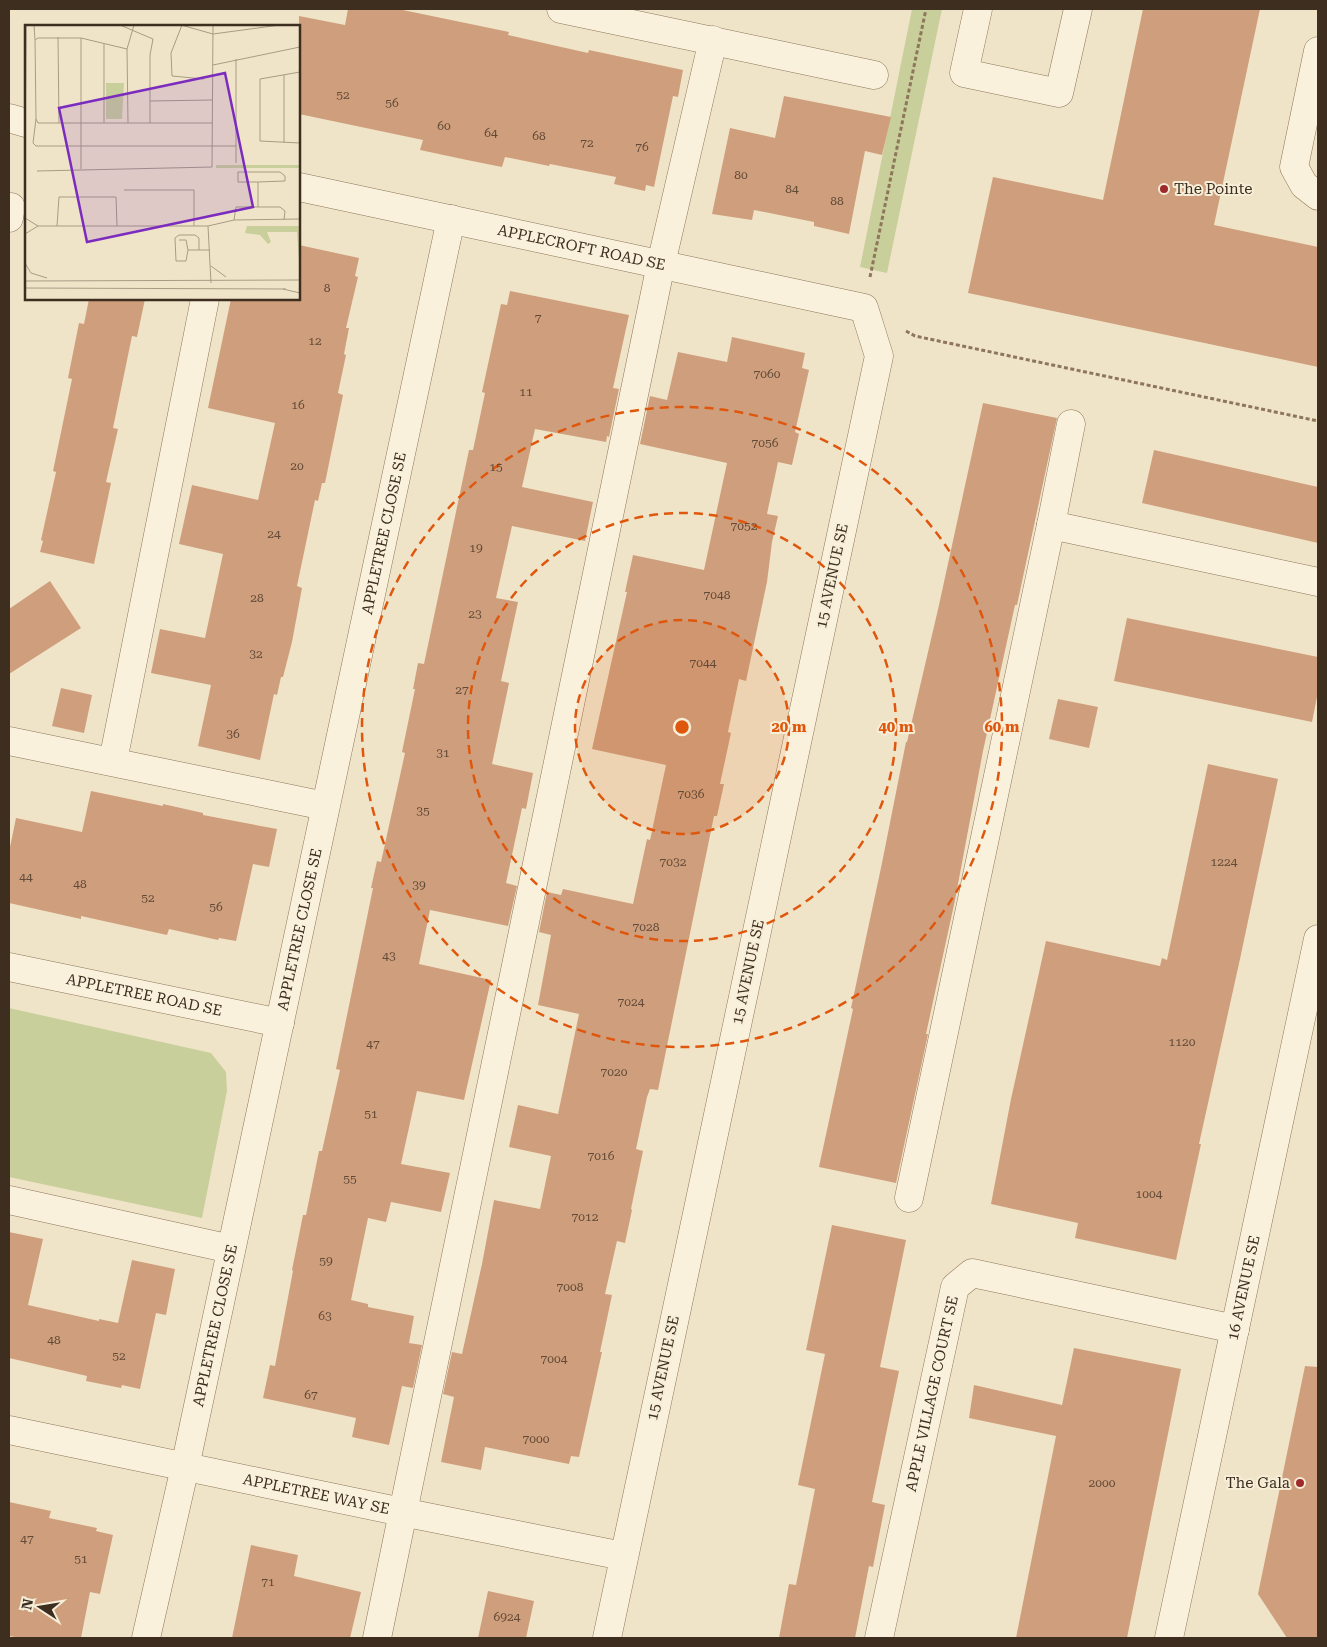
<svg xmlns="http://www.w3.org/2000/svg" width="1327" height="1647" font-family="'Roboto Serif',serif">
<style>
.green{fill:#c9cf9b}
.building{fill:#cf9f7d}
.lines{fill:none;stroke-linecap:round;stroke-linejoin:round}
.minor-casing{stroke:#8d765c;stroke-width:29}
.path{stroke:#8d765c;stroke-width:3;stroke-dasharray:4 2.5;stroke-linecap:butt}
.minor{stroke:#faf1dc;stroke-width:28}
.ring{fill:none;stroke:#df570d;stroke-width:2.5;stroke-dasharray:9 6}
.poi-dot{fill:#9e2a2b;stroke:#f7eed8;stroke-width:2}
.labels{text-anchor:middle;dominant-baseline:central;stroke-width:4;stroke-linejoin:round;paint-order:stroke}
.number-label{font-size:12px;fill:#624a37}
.poi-label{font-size:15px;fill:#3d2e20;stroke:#f7eed8;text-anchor:start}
.street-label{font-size:15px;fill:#3d2e20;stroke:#f7eed8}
.inset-road{fill:none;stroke:#a89b85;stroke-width:1}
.view{fill:#7b2cbf;fill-opacity:0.15;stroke:#7b2cbf;stroke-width:2.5}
.inset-edge{fill:none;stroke:#3d2e20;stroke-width:2.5}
.centre{fill:#df570d;stroke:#f7eed8;stroke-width:2.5}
.ring-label{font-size:15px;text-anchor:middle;font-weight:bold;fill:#df570d;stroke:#f7eed8;stroke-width:4;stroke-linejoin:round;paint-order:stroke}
</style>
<rect width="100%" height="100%" fill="#f0e4c8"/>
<g class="green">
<path d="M 912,9 L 942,9 L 887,273 L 860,267 Z"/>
<path d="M 9,1008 L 211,1053 L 226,1072 L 227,1091 L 202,1218 L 9,1177 Z"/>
</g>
<g class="building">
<path d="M 348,9 L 398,9 L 509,32 L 508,35 L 588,53 L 589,50 L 683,70 L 678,97 L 673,96 L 654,187 L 646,185 L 645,191 L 614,184 L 616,177 L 550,164 L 549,166 L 505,157 L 502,167 L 467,160 L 420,150 L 423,140 L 299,114 L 299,16 L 345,25 Z"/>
<path d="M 1143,9 L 1260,9 L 1214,225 L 1318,247 L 1318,367 L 968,293 L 993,177 L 1103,200 Z"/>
<path d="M 784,96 L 891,117 L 882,155 L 865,151 L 849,234 L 814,226 L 814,222 L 754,210 L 752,220 L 712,214 L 730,128 L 775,138 Z"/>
<path d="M 299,245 L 359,258 L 355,276 L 358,277 L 346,328 L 349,328 L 344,354 L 346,355 L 338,393 L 343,395 L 325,483 L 322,483 L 318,501 L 315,500 L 297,586 L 302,588 L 292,642 L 283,677 L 281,677 L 277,695 L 274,694 L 260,760 L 198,746 L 211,685 L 151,673 L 160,629 L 205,638 L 223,554 L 179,544 L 192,485 L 258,500 L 275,423 L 208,408 L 231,299 L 299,299 Z"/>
<path d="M 510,291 L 629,315 L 613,388 L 619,389 L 609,437 L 607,436 L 606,442 L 535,429 L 522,487 L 593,502 L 585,541 L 512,526 L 496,598 L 518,602 L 501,681 L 509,683 L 492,764 L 533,773 L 526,809 L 522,808 L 506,883 L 517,886 L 508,926 L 430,910 L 419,964 L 491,980 L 464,1100 L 417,1091 L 401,1164 L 450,1173 L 441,1212 L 391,1202 L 386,1222 L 368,1218 L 351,1300 L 368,1304 L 368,1307 L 414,1316 L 409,1343 L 422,1345 L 413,1388 L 402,1386 L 389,1445 L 352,1437 L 356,1418 L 263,1398 L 270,1365 L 275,1366 L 293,1271 L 292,1270 L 303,1215 L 306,1215 L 319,1151 L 322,1151 L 340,1070 L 336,1069 L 373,888 L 371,888 L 377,861 L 381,862 L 405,753 L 402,752 L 415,689 L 413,689 L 418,663 L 424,664 L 469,450 L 473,450 L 485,393 L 482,392 L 501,304 L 507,305 Z"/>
<path d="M 89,299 L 145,299 L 137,337 L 132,336 L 113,428 L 118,429 L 106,482 L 111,483 L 94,564 L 40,552 L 43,541 L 41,540 L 56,472 L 53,471 L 72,379 L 68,378 L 79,323 L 84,324 Z"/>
<path d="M 732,337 L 805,353 L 802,368 L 809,370 L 795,432 L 799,434 L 792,465 L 778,462 L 767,514 L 778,516 L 772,542 L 767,582 L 746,681 L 739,679 L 728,732 L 731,733 L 720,784 L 724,784 L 717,816 L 714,816 L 658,1090 L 650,1089 L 647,1097 L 636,1149 L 643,1151 L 631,1209 L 632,1210 L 625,1243 L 617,1241 L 605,1294 L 612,1295 L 600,1352 L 602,1352 L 579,1457 L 571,1456 L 569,1464 L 485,1447 L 481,1470 L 441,1462 L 454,1397 L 443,1394 L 452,1352 L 462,1354 L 482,1264 L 494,1200 L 540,1209 L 551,1156 L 509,1147 L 518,1105 L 558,1114 L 579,1014 L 538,1005 L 551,935 L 539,932 L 547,892 L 561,895 L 563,889 L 633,904 L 647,839 L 650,840 L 666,765 L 592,749 L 627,592 L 625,592 L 633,555 L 704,570 L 727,463 L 640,444 L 650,396 L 667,400 L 678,352 L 727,362 Z"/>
<path d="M 983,403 L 1057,418 L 1017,605 L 1015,605 L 983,751 L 955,900 L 926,1034 L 928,1034 L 896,1183 L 819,1167 L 853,1009 L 851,1008 L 882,863 L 906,742 L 907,742 L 939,605 Z"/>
<path d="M 1154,450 L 1318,487 L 1318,543 L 1142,503 Z"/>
<path d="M 50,581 L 81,628 L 9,674 L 9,609 Z"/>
<path d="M 1127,618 L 1318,657 L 1318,692 L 1312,722 L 1114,681 Z"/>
<path d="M 61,688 L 92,695 L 84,733 L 52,726 Z"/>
<path d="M 1058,699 L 1098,707 L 1089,748 L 1049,739 Z"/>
<path d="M 1208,764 L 1278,779 L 1240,959 L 1199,1144 L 1201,1144 L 1176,1260 L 1075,1238 L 1078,1223 L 991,1204 L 1011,1099 L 1046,941 L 1160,966 L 1162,958 L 1167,960 Z"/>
<path d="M 91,791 L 163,806 L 163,804 L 203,813 L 203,815 L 277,829 L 269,867 L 253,864 L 236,941 L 219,938 L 218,940 L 169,929 L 167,935 L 81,916 L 81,919 L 9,903 L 9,852 L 16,818 L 82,832 Z"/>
<path d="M 832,1225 L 906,1240 L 880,1367 L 899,1371 L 872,1502 L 885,1505 L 873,1567 L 869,1566 L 855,1638 L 779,1638 L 789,1584 L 796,1585 L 815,1489 L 798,1485 L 825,1354 L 806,1350 Z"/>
<path d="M 9,1232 L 43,1239 L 28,1305 L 99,1321 L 99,1319 L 118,1323 L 132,1260 L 175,1269 L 166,1315 L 156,1313 L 140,1389 L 122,1385 L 121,1388 L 86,1381 L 87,1376 L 9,1358 Z"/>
<path d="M 1074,1348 L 1181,1369 L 1127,1638 L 1016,1638 L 1056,1436 L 969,1418 L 974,1385 L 1062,1405 Z"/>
<path d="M 1305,1366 L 1318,1367 L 1318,1638 L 1287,1638 L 1258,1594 Z"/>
<path d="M 9,1502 L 51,1511 L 49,1518 L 97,1528 L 96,1531 L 113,1535 L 100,1594 L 90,1592 L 81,1638 L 21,1638 L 9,1636 Z"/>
<path d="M 251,1545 L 298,1555 L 294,1576 L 361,1592 L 350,1638 L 232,1638 Z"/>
<path d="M 488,1591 L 534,1601 L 526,1638 L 478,1638 Z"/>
</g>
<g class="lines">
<defs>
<g id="minor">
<path d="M 561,9 L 874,75"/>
<path d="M 978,9 L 964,73 L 1059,93 L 1078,9"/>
<path d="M 1318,51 L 1294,167 L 1304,185 L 1318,196"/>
<path d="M 9,118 L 26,123"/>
<path id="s1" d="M 299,187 L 864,308 L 879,356 L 607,1638"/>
<path d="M 9,218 L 11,207"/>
<path d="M 1051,525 L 1071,424"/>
<path d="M 9,741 L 325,806"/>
<path d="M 113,761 L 205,299"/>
<path id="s2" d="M 9,967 L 280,1023"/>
<path d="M 909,1198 L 1051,525 L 1318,582"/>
<path d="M 9,1200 L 231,1249"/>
<path id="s3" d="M 9,1430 L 402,1512 L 623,1556"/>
<path id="s4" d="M 146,1638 L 185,1467 L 451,219"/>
<path d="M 377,1638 L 661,264 L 713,40"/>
<path id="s5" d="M 879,1638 L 955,1287 L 972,1273 L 1235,1329"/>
<path id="s6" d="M 1169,1638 L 1318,939"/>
</g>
</defs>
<use href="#minor" class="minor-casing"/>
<g class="path">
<path d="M 870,277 L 926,9"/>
<path d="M 906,331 L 915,336 L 1318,421"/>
</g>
<use href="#minor" class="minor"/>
</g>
<circle cx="682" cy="727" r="107" fill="#df570d" fill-opacity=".12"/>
<g class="ring">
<circle cx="682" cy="727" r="107"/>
<circle cx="682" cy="727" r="214"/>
<circle cx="682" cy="727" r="320"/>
</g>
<g class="poi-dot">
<circle cx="1164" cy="189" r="5"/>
<circle cx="1300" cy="1483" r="5"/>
</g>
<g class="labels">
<g class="number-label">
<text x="343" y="95">52</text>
<text x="392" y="103">56</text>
<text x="444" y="126">60</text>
<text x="491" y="133">64</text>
<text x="539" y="136">68</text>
<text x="587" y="143">72</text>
<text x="642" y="147">76</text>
<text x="741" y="175">80</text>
<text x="792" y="189">84</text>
<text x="837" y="201">88</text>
<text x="327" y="288">8</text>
<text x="538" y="318">7</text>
<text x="315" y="341">12</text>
<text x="767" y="374">7060</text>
<text x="526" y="392">11</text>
<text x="298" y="405">16</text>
<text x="765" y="443">7056</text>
<text x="297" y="466">20</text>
<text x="496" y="467">15</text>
<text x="744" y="526">7052</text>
<text x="274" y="534">24</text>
<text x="476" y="548">19</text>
<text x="717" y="595">7048</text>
<text x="257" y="598">28</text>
<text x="475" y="614">23</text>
<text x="256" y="654">32</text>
<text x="703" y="663">7044</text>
<text x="462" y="690">27</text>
<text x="233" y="734">36</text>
<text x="443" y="753">31</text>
<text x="691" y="794">7036</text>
<text x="423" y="811">35</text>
<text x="673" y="862">7032</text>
<text x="1224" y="862">1224</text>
<text x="26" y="877">44</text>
<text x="80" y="884">48</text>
<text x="419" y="885">39</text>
<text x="148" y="898">52</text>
<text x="216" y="907">56</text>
<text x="646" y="927">7028</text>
<text x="389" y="956">43</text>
<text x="631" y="1002">7024</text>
<text x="1182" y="1042">1120</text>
<text x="373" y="1044">47</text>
<text x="614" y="1072">7020</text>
<text x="371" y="1114">51</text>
<text x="601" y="1156">7016</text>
<text x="350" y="1179">55</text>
<text x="1149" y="1194">1004</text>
<text x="585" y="1217">7012</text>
<text x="326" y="1261">59</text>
<text x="570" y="1287">7008</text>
<text x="325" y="1316">63</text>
<text x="54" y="1340">48</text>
<text x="119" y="1356">52</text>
<text x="554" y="1359">7004</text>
<text x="311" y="1395">67</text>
<text x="536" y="1439">7000</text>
<text x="1102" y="1483">2000</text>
<text x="27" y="1539">47</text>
<text x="81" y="1559">51</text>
<text x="268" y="1582">71</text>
<text x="507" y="1617">6924</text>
</g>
<g class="poi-label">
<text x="1174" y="189">The Pointe</text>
<text x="1290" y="1483" text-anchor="end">The Gala</text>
</g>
<g class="street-label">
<text stroke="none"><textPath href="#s1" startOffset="289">APPLECROFT ROAD SE</textPath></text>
<text stroke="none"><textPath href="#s4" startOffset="1130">APPLETREE CLOSE SE</textPath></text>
<text transform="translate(832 576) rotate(-78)">15 AVENUE SE</text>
<text stroke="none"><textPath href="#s4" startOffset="725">APPLETREE CLOSE SE</textPath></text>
<text transform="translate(748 972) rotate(-78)">15 AVENUE SE</text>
<text stroke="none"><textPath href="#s2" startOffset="138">APPLETREE ROAD SE</textPath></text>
<text stroke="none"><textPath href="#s6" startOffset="358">16 AVENUE SE</textPath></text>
<text stroke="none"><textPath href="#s4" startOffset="320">APPLETREE CLOSE SE</textPath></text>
<text transform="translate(663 1368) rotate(-78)">15 AVENUE SE</text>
<text stroke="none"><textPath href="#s5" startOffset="250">APPLE VILLAGE COURT SE</textPath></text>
<text stroke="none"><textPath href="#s3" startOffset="314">APPLETREE WAY SE</textPath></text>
</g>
</g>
<g transform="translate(25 25)">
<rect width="275" height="275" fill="#f0e4c8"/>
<path d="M 81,58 L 99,58 L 97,94 L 81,94 ZM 191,140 L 275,140 L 275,143 L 191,143 ZM 222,201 L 275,201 L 275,250 L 272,207 L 242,207 L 246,217 L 243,219 L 235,210 L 220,208 Z" fill="#c9cf9b"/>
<path class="inset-road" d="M 9,0 L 10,15M 95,0 L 128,14 L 125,30 L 125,98M 156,0 L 188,9 L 255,0M 157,0 L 146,28 L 147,51 L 179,54M 33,12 L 34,98M 56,13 L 56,144M 102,24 L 56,13 L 13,13 L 10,15 L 11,94 L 13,98 L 187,98M 211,34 L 211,138M 188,40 L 275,22M 275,47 L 235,54 L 235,116 L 275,118M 259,50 L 259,118M 125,76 L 187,75M 11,94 L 8,118 L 11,121 L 211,121M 79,98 L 79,19M 103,98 L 102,24 L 109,0M 0,143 L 1,0M 12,146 L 187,142 L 188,0M 233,157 L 260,156 L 260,151 L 255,147 L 213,147 L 213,157 L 233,157 L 233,182M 99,165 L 169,165 L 169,201M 0,193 L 13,201M 209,195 L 211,182 L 255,182 L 260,186 L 259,195M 13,201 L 183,201 L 209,195 L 275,194M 32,201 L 34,172 L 91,172 L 92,201M 183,201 L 186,258M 0,209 L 13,201M 154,215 L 161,215 L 163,225M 174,225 L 174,213 L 170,210 L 154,210 L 150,213 L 151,236 L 161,236 L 163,225 L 185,225M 0,238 L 6,248 L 22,253M 186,241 L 201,252M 0,256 L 275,255M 0,263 L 261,264M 258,264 L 275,268"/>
<path class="view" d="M 200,48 L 228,182 L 62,217 L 34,83 Z"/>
<rect width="275" height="275" class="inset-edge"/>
</g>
<circle cx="682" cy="727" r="8" class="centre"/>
<g class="ring-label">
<text x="789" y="732">20 m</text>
<text x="896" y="732">40 m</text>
<text x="1002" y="732">60 m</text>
</g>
<rect width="1327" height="1647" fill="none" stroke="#3d2e20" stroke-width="20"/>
<g transform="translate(40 1607) rotate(282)" stroke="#f7eed8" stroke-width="4" paint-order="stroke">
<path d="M0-4L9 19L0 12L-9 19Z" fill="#3d2e20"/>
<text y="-8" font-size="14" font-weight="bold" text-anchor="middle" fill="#3d2e20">N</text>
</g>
</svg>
